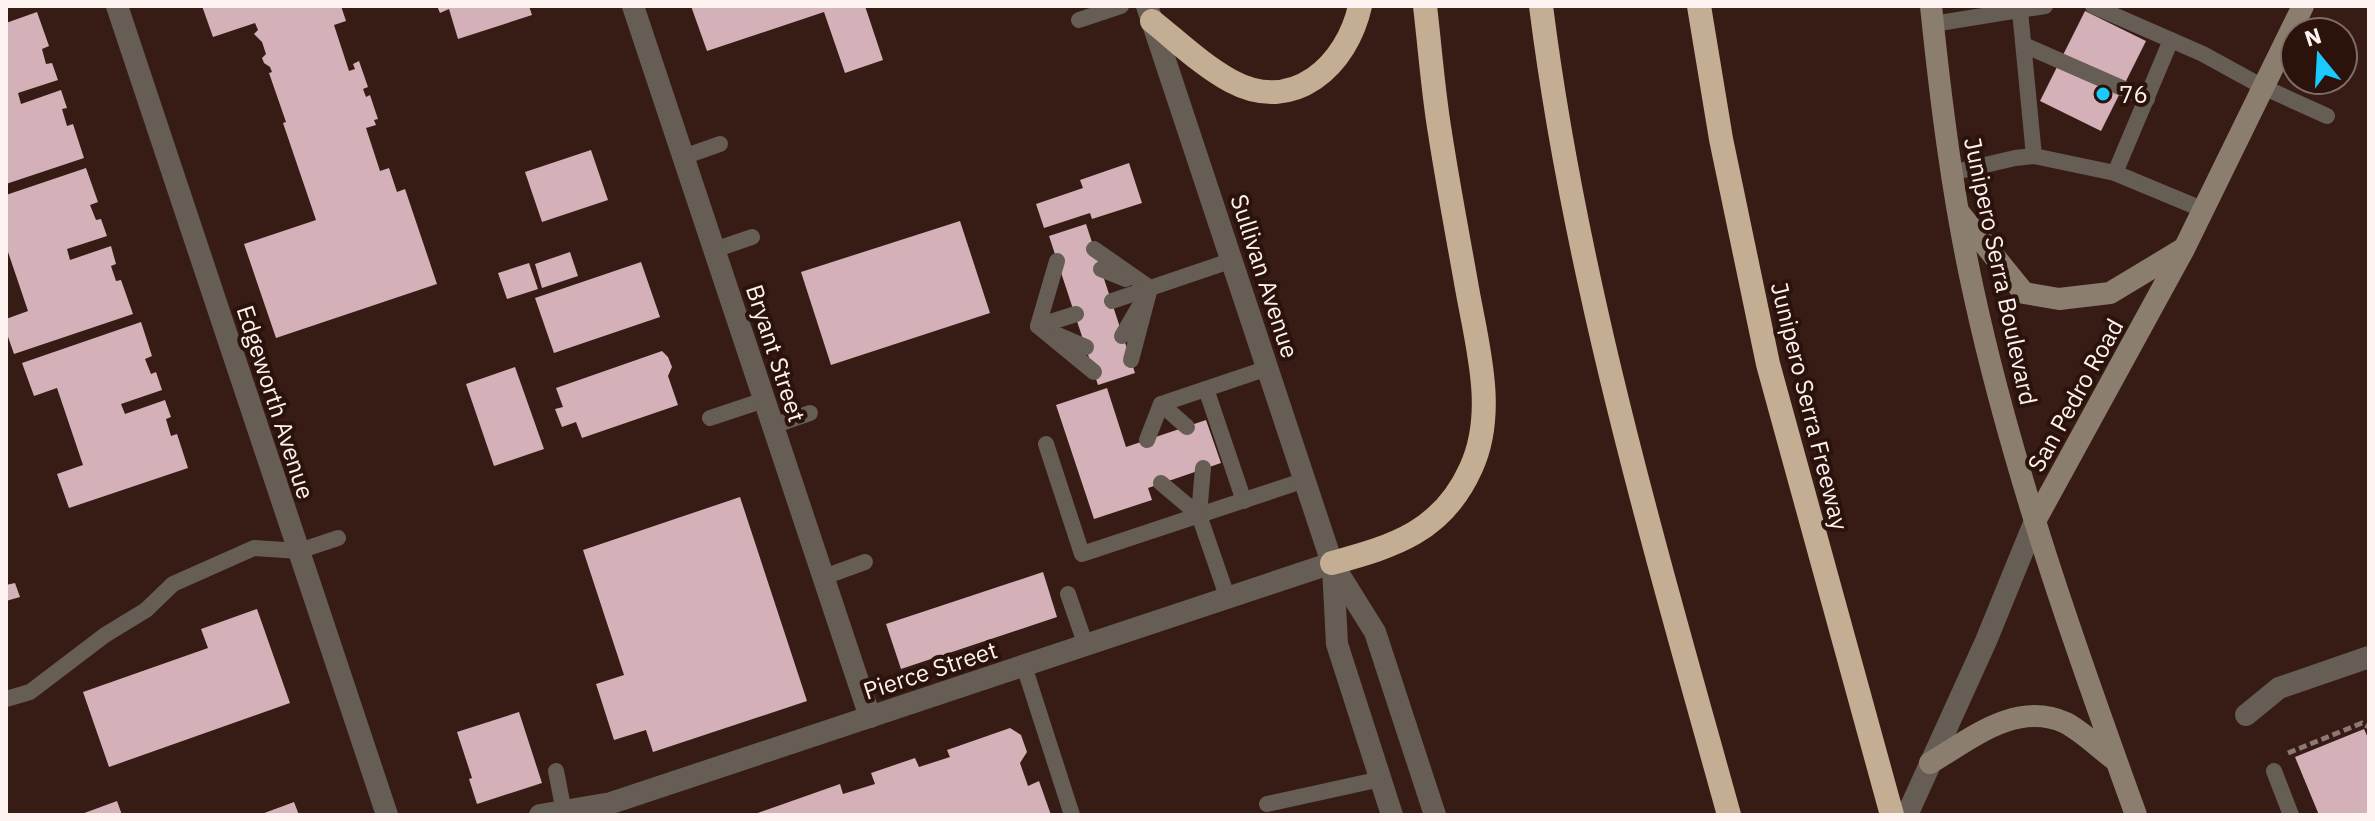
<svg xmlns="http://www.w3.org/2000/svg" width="2375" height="821" font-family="'IBM Plex Sans',sans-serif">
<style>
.building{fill:#d4b0b8}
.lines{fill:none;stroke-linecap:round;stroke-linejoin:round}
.path{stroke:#8c7973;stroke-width:5;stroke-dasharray:8 4;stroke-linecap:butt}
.service{stroke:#665e54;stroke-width:16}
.minor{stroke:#665e54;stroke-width:22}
.tertiary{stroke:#665e54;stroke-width:22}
.secondary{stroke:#8c7e6e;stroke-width:22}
.motorway{stroke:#c3ae94;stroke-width:24}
.poi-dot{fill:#1acafc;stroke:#2b130c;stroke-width:3}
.labels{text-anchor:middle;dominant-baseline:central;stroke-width:8;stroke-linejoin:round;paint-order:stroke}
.poi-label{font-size:24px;fill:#fdf2ef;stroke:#2b130c;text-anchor:start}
.street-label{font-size:24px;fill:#fdf2ef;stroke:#2b130c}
</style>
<rect width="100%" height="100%" fill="#361c15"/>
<g class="building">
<path d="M 202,6 L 341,6 L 346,21 L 334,25 L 349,71 L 355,69 L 353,64 L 359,61 L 368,87 L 363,89 L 366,97 L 370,95 L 378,119 L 374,120 L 376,125 L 366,128 L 380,171 L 389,168 L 397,192 L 405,189 L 437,284 L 276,338 L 244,244 L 316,220 L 283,123 L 286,122 L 269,73 L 272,72 L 270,67 L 264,63 L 262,58 L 266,54 L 262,42 L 254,34 L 258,30 L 255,23 L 213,37 Z"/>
<path d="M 437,6 L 529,6 L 532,15 L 458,39 L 449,9 L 440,13 Z"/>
<path d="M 691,6 L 865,6 L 883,60 L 845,73 L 824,12 L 707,51 Z"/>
<path d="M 2085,11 L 2146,41 L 2101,131 L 2040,101 Z"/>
<path d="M 37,12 L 49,46 L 42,49 L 46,64 L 52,63 L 58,80 L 18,93 L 21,104 L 61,90 L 67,108 L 62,109 L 67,126 L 73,124 L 84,158 L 6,184 L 6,23 Z"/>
<path d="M 591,150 L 608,200 L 542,222 L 525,172 Z"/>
<path d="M 1129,163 L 1142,203 L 1092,219 L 1090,213 L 1044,228 L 1036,204 L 1083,188 L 1080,180 Z"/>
<path d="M 86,168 L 98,202 L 90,205 L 96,220 L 101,219 L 107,236 L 67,249 L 70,260 L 111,246 L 116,264 L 111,266 L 116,281 L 121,280 L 133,314 L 14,354 L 6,331 L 6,319 L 28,311 L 6,246 L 6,195 Z"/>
<path d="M 960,221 L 990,313 L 831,365 L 801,272 Z"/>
<path d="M 1086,224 L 1135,373 L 1098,385 L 1049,236 Z"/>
<path d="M 570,252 L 578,276 L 542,288 L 535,264 Z"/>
<path d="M 641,262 L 660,317 L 554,353 L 535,298 Z"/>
<path d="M 529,263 L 538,289 L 507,299 L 498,273 Z"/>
<path d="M 141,322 L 152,356 L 145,359 L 151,374 L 156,372 L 162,390 L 121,404 L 125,414 L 165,400 L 171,417 L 166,419 L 171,436 L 177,434 L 188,468 L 69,508 L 57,474 L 83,465 L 57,388 L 34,396 L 22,363 Z"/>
<path d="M 662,351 L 668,357 L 672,367 L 668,376 L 678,405 L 582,438 L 576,422 L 562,427 L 555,409 L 563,407 L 556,388 Z"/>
<path d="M 515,367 L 544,449 L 494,466 L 466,384 Z"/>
<path d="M 1107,388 L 1126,447 L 1206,420 L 1221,463 L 1148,488 L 1152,500 L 1094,519 L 1056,405 Z"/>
<path d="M 740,497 L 807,701 L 653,752 L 646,730 L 614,740 L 596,684 L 624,675 L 583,550 Z"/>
<path d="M 1043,572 L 1057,617 L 901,669 L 886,624 Z"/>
<path d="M 15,583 L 20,597 L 6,601 L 6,585 Z"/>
<path d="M 257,609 L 290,703 L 109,767 L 83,692 L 208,648 L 201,629 Z"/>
<path d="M 519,712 L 542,783 L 477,804 L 469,779 L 472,778 L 457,732 Z"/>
<path d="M 1010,728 L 1021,735 L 1027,752 L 1020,763 L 1028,786 L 1039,781 L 1051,815 L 752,815 L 840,784 L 843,794 L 875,784 L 871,773 L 915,758 L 919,767 L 950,757 L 947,750 Z"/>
<path d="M 2364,729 L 2369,740 L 2369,815 L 2319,815 L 2295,757 Z"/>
<path d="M 117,801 L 122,815 L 79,815 Z"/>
<path d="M 294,802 L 299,815 L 259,815 Z"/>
</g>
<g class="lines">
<path class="path" d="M 2288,753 L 2362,723 L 2369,727"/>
<g class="service">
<path d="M 2093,6 L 2203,54 L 2263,87 L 2327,116"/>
<path d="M 2020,11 L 2034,156"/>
<path d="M 1079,20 L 1121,6"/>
<path d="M 1933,24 L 2045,6"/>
<path d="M 2024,45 L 2147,99"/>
<path d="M 683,157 L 720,144"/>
<path d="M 1951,173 L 2015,158 L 2034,156 L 2115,173 L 2204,210"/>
<path d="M 2115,173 L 2171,40"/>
<path d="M 1094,249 L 1150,288"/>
<path d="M 714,250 L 752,237"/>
<path d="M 1101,269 L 1126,279"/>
<path d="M 1112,301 L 1233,260"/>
<path d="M 1038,326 L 1094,372"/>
<path d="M 1038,326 L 1057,261"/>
<path d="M 1038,326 L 1076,314"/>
<path d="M 1058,335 L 1086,347"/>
<path d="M 1122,336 L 1139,307"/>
<path d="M 1131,360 L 1150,288"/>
<path d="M 1206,389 L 1244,501"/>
<path d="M 710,418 L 764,400"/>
<path d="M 773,426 L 810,413"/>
<path d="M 1187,427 L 1161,404 L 1268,368"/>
<path d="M 1147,440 L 1161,404"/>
<path d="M 1046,444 L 1082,554 L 1305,480"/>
<path d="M 1203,468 L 1199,515 L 1228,599"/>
<path d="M 1161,483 L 1199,515"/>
<path d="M 824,577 L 865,562"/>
<path d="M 1068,594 L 1086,646"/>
<path d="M 1024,666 L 1072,815"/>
<path d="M 6,699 L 30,692 L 105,635 L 146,610 L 173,584 L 254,548 L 299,551 L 338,538"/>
<path d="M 556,771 L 564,812"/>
<path d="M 2274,771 L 2291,815"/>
<path d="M 1267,804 L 1381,779"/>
</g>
<g class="minor">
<path d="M 117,6 L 387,815"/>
<path d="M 633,6 L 870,717"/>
<path d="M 2246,715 L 2279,688 L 2369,657"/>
<path d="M 540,815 L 611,803 L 1332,563"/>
</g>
<g class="tertiary">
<path d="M 1147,6 L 1332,563 L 1375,632 L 1435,815"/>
<path d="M 1333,568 L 1337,644 L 1392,815"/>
<path d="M 1907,815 L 1986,641 L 2035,521"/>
</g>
<g class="secondary">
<path d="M 1931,6 C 1941,103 1953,199 1974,294 C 2013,472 2074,644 2136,815"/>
<path d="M 1960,214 L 2024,293 L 2059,299 L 2110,293 L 2183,249"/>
<path d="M 2035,521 L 2184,249 L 2303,6"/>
<path d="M 1930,763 C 1971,739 2016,700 2066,723 C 2083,732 2100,749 2115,760"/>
</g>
<g class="motorway">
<path d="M 1541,6 C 1576,282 1655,548 1729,815"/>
<path d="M 1699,6 L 1721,139 L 1768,364 L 1892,815"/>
<path d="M 1152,21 C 1177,41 1203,66 1231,81 C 1294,115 1347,65 1360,6"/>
<path d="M 1332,563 C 1395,546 1443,531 1471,468 C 1497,412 1477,345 1467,288 C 1458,237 1448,185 1440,133 C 1433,91 1430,48 1425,6"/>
</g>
</g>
<circle class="poi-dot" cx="2103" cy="94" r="8"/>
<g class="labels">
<g class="poi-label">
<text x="2119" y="94">76</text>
</g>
<g class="street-label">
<text transform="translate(2001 271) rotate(78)">Junipero Serra Boulevard</text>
<text transform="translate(1265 276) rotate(72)">Sullivan Avenue</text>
<text transform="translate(776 353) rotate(72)">Bryant Street</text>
<text transform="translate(2075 395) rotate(-61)">San Pedro Road</text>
<text transform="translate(276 402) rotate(72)">Edgeworth Avenue</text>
<text transform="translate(1810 406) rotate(76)">Junipero Serra Freeway</text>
<text transform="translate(930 670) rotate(-18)">Pierce Street</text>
</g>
</g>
<rect width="2375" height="821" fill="none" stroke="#fdf2ef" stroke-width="16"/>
<g transform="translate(2319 56) rotate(342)"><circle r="38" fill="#2b130c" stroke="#7f6c67" stroke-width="2"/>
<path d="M0-6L14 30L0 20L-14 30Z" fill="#1acafc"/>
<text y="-12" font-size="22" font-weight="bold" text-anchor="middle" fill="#fdf2ef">N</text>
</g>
</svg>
